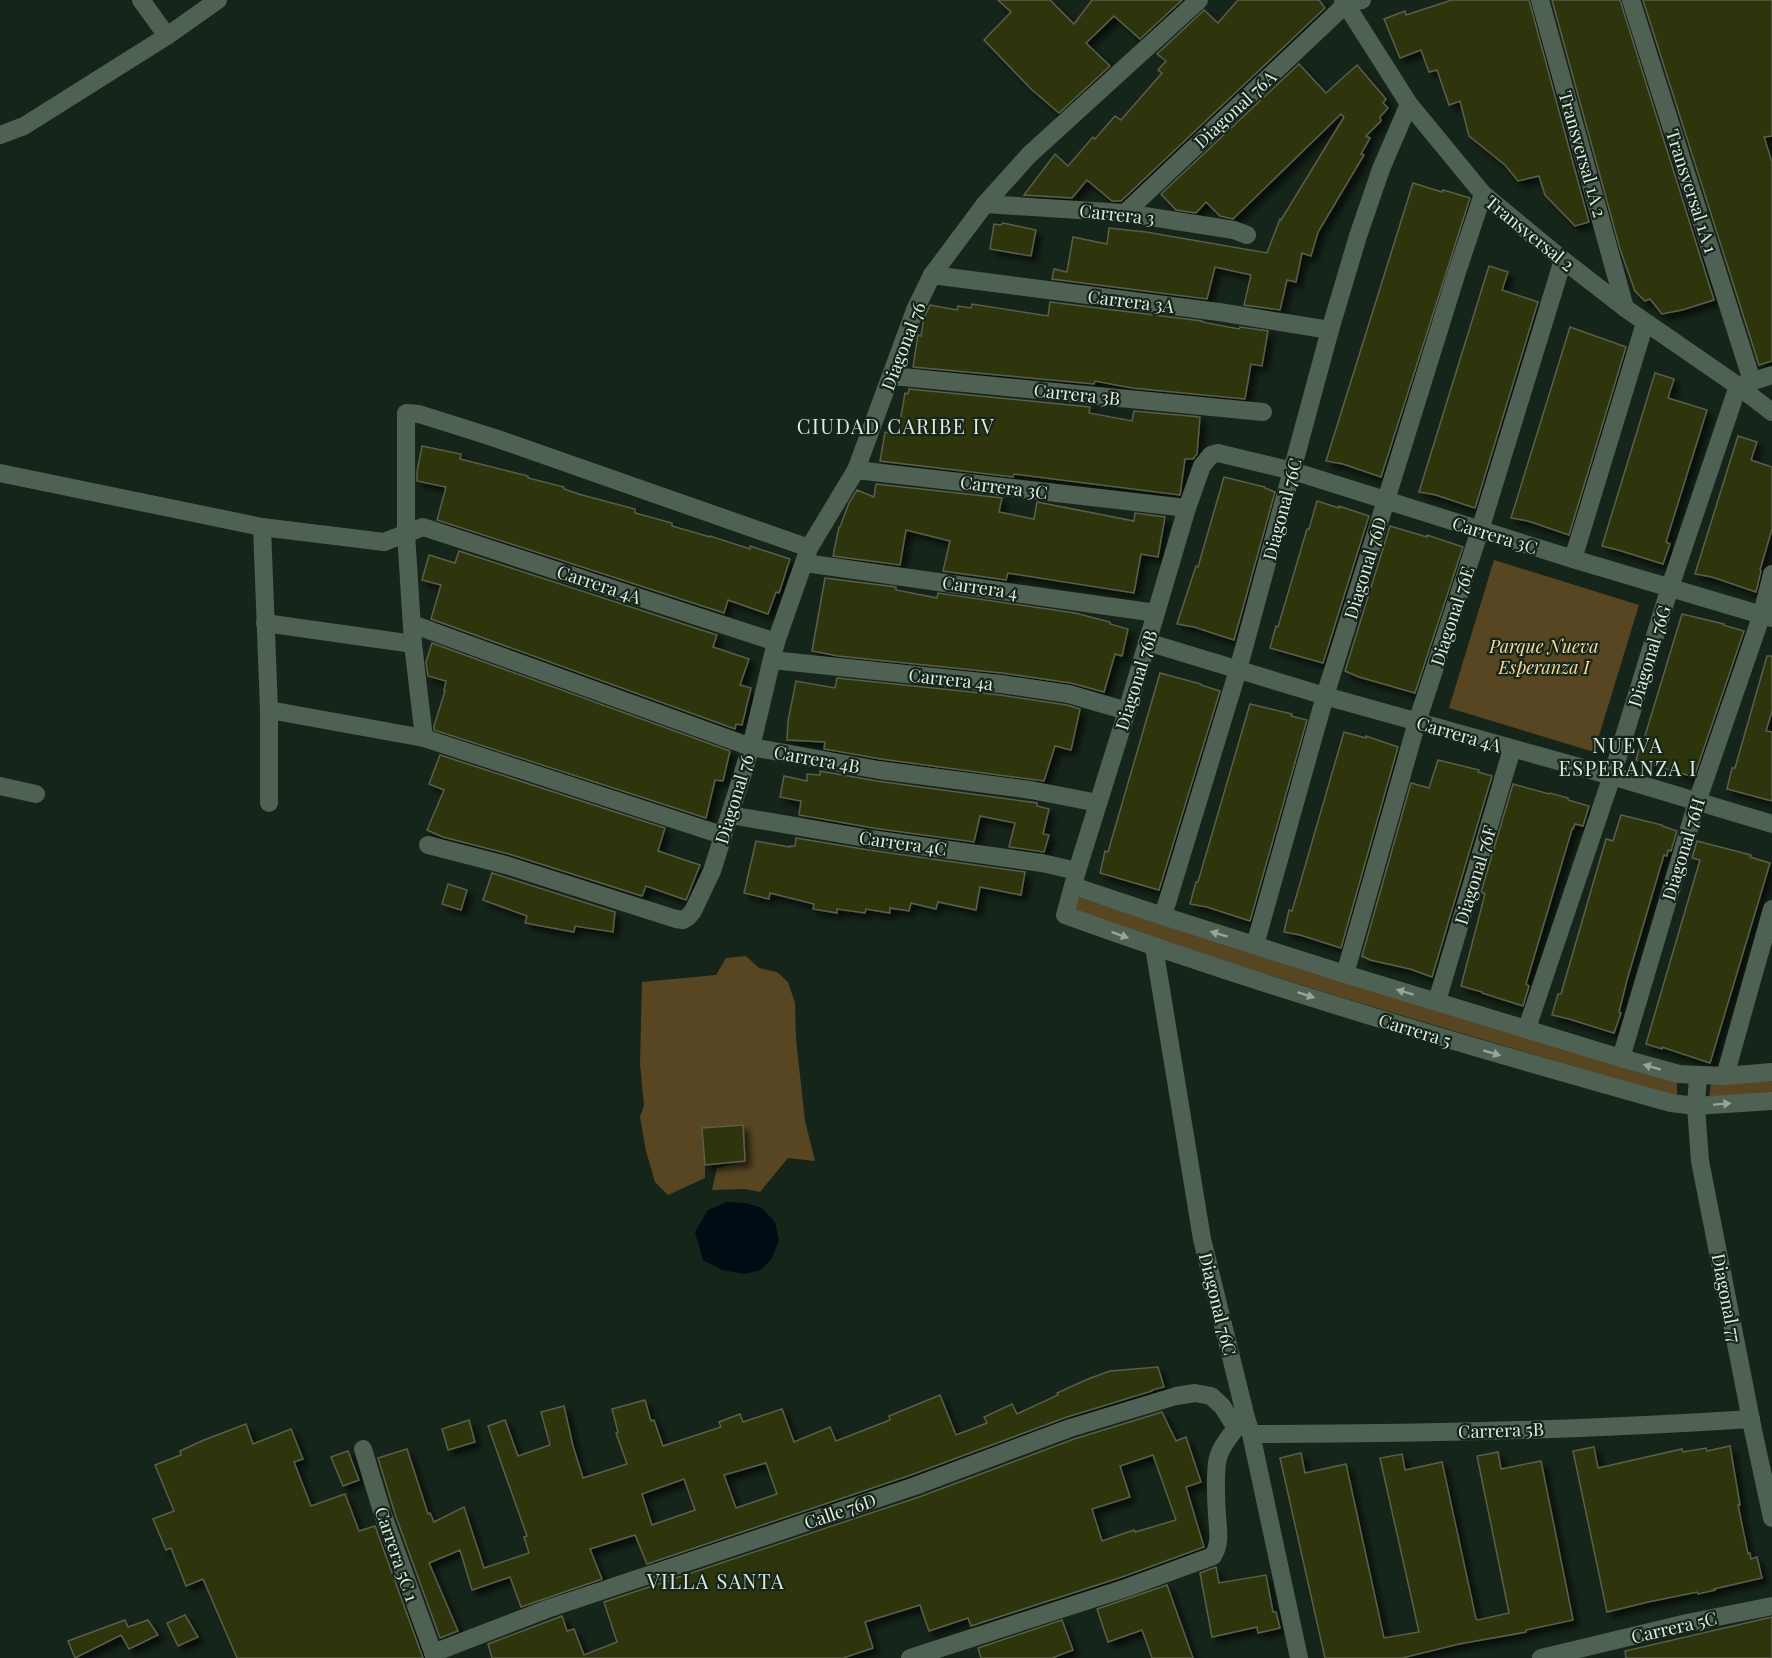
<svg xmlns="http://www.w3.org/2000/svg" width="1772" height="1658" font-family="'Playfair Display',serif">
<style>
.green{fill:#584623}
.water{fill:#000c14}
.building{fill:#2f340d;stroke:#5a5e4a;stroke-width:1.5;fill-rule:evenodd;filter:url(#shadow)}
.lines{fill:none;stroke-linecap:round;stroke-linejoin:round}
.minor{stroke:#4f6153;stroke-width:18}
.oneway{fill:#98a69a}
.labels{text-anchor:middle;dominant-baseline:central;stroke-width:4.5;stroke-linejoin:round;paint-order:stroke}
.street-label{font-size:18px;fill:#e0eae1;stroke:#162519}
.park-label{font-size:18px;font-style:italic;fill:#fdd99b;stroke:#162519}
.neighbourhood-label{font-size:20px;letter-spacing:1.5px;fill:#e0eae1;stroke:#162519}
</style>
<defs>
<filter id="shadow"><feDropShadow dx="5.5" dy="5.5" stdDeviation="3" flood-color="#0009"/></filter>
</defs>
<rect width="100%" height="100%" fill="#162519"/>
<g class="green">
<path d="M 1494,560 L 1639,605 L 1594,752 L 1449,708 Z"/>
<path d="M 1076,897 L 1677,1082 L 1677,1097 L 1343,998 L 1073,913 Z"/>
<path d="M 746,956 L 759,968 L 777,972 L 788,982 L 795,1003 L 796,1039 L 805,1121 L 815,1161 L 788,1158 L 760,1192 L 745,1189 L 712,1190 L 717,1168 L 745,1161 L 743,1126 L 705,1165 L 705,1178 L 668,1195 L 655,1182 L 646,1151 L 640,1117 L 644,1105 L 640,1064 L 642,982 L 716,975 L 726,958 Z"/>
<path d="M 1772,1078 L 1772,1094 L 1709,1098 L 1711,1082 Z"/>
</g>
<path class="water" d="M 727,1202 L 746,1203 L 762,1208 L 775,1222 L 779,1240 L 772,1258 L 761,1270 L 745,1274 L 722,1270 L 703,1260 L 695,1232 L 708,1210 Z"/>
<g class="building">
<path d="M 998,0 L 1050,0 L 1074,24 L 1092,0 L 1182,0 L 1140,39 L 1114,16 L 1086,43 L 1110,66 L 1059,113 L 1031,89 L 984,40 L 1011,12 Z"/>
<path d="M 1238,0 L 1319,0 L 1325,8 L 1121,201 L 1112,201 L 1087,180 L 1072,198 L 1024,195 L 1055,154 L 1068,166 L 1093,137 L 1095,139 L 1115,116 L 1121,120 L 1162,73 L 1158,70 L 1166,61 L 1157,54 L 1204,10 L 1218,23 Z"/>
<path d="M 1452,0 L 1529,0 L 1589,222 L 1575,226 L 1545,195 L 1539,176 L 1518,181 L 1505,165 L 1469,136 L 1460,101 L 1449,105 L 1437,70 L 1429,72 L 1421,50 L 1400,58 L 1384,19 L 1405,11 L 1406,15 Z"/>
<path d="M 1552,0 L 1620,0 L 1714,300 L 1682,310 L 1662,314 L 1650,299 L 1645,301 L 1635,291 L 1620,249 Z"/>
<path d="M 1643,0 L 1772,0 L 1772,136 L 1764,137 L 1772,162 L 1772,361 L 1759,365 Z"/>
<path d="M 1299,64 L 1326,93 L 1357,65 L 1386,99 L 1383,103 L 1388,108 L 1380,117 L 1381,121 L 1366,136 L 1370,138 L 1361,154 L 1364,155 L 1318,232 L 1311,256 L 1302,253 L 1296,282 L 1287,280 L 1280,310 L 1244,305 L 1251,275 L 1215,267 L 1207,299 L 1052,279 L 1054,269 L 1067,272 L 1073,237 L 1107,244 L 1109,228 L 1146,232 L 1267,253 L 1280,219 L 1281,220 L 1344,117 L 1341,114 L 1233,219 L 1220,216 L 1206,202 L 1196,213 L 1176,210 L 1161,194 Z"/>
<path d="M 1413,183 L 1442,192 L 1443,190 L 1470,198 L 1381,477 L 1343,464 L 1326,461 Z"/>
<path d="M 1003,223 L 1036,230 L 1031,256 L 990,249 L 994,224 L 1001,225 Z"/>
<path d="M 1489,266 L 1508,272 L 1502,290 L 1538,302 L 1475,508 L 1436,495 L 1419,492 Z"/>
<path d="M 1050,302 L 1202,321 L 1202,322 L 1239,329 L 1240,327 L 1268,331 L 1262,366 L 1251,364 L 1245,399 L 1132,388 L 1095,381 L 1094,384 L 913,367 L 918,335 L 921,336 L 924,318 L 930,305 L 957,310 L 958,306 L 971,308 L 972,304 L 1048,316 Z"/>
<path d="M 1570,327 L 1626,347 L 1569,535 L 1528,521 L 1511,518 Z"/>
<path d="M 1655,373 L 1674,379 L 1668,398 L 1707,410 L 1666,542 L 1670,544 L 1663,564 L 1618,550 L 1602,546 Z"/>
<path d="M 909,389 L 1090,407 L 1089,413 L 1132,421 L 1134,411 L 1200,417 L 1197,454 L 1193,459 L 1185,459 L 1180,495 L 1014,474 L 1013,477 L 880,461 L 885,432 L 898,434 L 905,393 L 908,394 Z"/>
<path d="M 1738,436 L 1757,442 L 1751,460 L 1772,467 L 1772,529 L 1760,570 L 1761,571 L 1756,592 L 1712,577 L 1695,574 Z"/>
<path d="M 422,446 L 461,454 L 460,459 L 528,476 L 528,478 L 564,487 L 564,489 L 582,495 L 635,509 L 635,513 L 672,523 L 672,526 L 710,537 L 710,536 L 750,549 L 750,546 L 790,559 L 779,593 L 776,592 L 768,614 L 728,600 L 724,613 L 437,520 L 446,487 L 417,481 L 417,472 Z"/>
<path d="M 1224,477 L 1265,487 L 1265,488 L 1275,492 L 1234,640 L 1194,627 L 1177,624 L 1196,566 L 1198,567 Z"/>
<path d="M 876,484 L 1002,498 L 999,512 L 1034,519 L 1037,502 L 1134,521 L 1135,513 L 1165,517 L 1158,557 L 1141,554 L 1134,593 L 1008,573 L 1006,580 L 943,571 L 950,541 L 906,530 L 900,565 L 833,556 L 839,527 L 840,527 L 849,503 L 857,490 L 874,497 Z"/>
<path d="M 1317,501 L 1339,508 L 1339,506 L 1369,516 L 1323,663 L 1270,648 L 1276,626 L 1278,627 L 1307,529 L 1309,529 Z"/>
<path d="M 1390,526 L 1427,537 L 1427,535 L 1463,547 L 1415,693 L 1359,677 L 1345,671 Z"/>
<path d="M 459,551 L 717,635 L 713,647 L 749,659 L 740,685 L 751,688 L 742,725 L 736,724 L 735,729 L 431,619 L 441,585 L 422,580 L 429,555 L 455,563 Z"/>
<path d="M 825,578 L 896,587 L 896,590 L 937,598 L 938,593 L 1075,613 L 1110,622 L 1110,624 L 1128,629 L 1122,656 L 1115,654 L 1104,692 L 1071,683 L 1002,673 L 838,656 L 812,651 Z"/>
<path d="M 1682,614 L 1724,624 L 1723,625 L 1744,631 L 1694,777 L 1636,760 L 1642,739 L 1644,739 Z"/>
<path d="M 432,643 L 730,751 L 723,781 L 715,780 L 706,818 L 434,730 L 434,726 L 445,691 L 444,691 L 446,681 L 428,676 L 426,662 Z"/>
<path d="M 1767,656 L 1772,656 L 1772,711 L 1766,731 L 1772,732 L 1772,801 L 1727,789 L 1732,768 L 1735,768 Z"/>
<path d="M 1160,673 L 1201,684 L 1201,685 L 1220,691 L 1159,890 L 1100,873 L 1105,851 L 1108,852 Z"/>
<path d="M 837,678 L 1000,695 L 1067,705 L 1080,709 L 1071,750 L 1055,746 L 1044,781 L 881,759 L 824,749 L 825,742 L 787,740 L 788,721 L 796,681 L 835,688 Z"/>
<path d="M 1250,704 L 1292,714 L 1291,716 L 1307,720 L 1250,921 L 1207,907 L 1190,904 L 1196,882 L 1198,882 Z"/>
<path d="M 1344,732 L 1366,738 L 1366,736 L 1398,747 L 1341,948 L 1300,935 L 1284,932 L 1289,910 L 1292,911 Z"/>
<path d="M 440,755 L 665,828 L 658,851 L 700,865 L 686,900 L 646,886 L 642,896 L 509,854 L 443,837 L 427,830 L 444,790 L 429,784 Z"/>
<path d="M 1438,760 L 1479,770 L 1478,772 L 1492,776 L 1432,977 L 1410,969 L 1370,960 L 1362,956 L 1411,783 L 1429,788 Z"/>
<path d="M 820,771 L 877,781 L 1037,803 L 1037,806 L 1049,809 L 1043,834 L 1049,835 L 1044,852 L 1009,847 L 1015,823 L 980,816 L 974,842 L 873,828 L 799,815 L 801,801 L 780,797 L 784,776 L 807,781 L 807,774 L 820,775 Z"/>
<path d="M 1513,784 L 1549,794 L 1550,793 L 1568,798 L 1568,800 L 1589,806 L 1583,826 L 1575,824 L 1573,829 L 1572,829 L 1526,984 L 1529,986 L 1523,1006 L 1482,993 L 1482,992 L 1461,986 L 1485,894 L 1481,892 Z"/>
<path d="M 1621,815 L 1662,825 L 1662,826 L 1677,831 L 1671,851 L 1668,850 L 1667,856 L 1664,855 L 1627,980 L 1619,1012 L 1621,1013 L 1614,1033 L 1569,1019 L 1552,1015 L 1558,994 L 1561,994 L 1606,839 L 1613,841 Z"/>
<path d="M 796,838 L 869,850 L 1025,872 L 1021,895 L 980,887 L 976,910 L 938,902 L 936,909 L 911,903 L 909,911 L 890,908 L 890,913 L 866,909 L 865,913 L 837,909 L 837,913 L 813,909 L 814,904 L 770,893 L 769,899 L 744,893 L 756,841 L 790,847 L 790,846 L 795,846 Z"/>
<path d="M 1697,841 L 1751,855 L 1750,857 L 1770,863 L 1710,1063 L 1662,1047 L 1662,1049 L 1646,1044 L 1700,860 L 1692,858 Z"/>
<path d="M 492,873 L 615,912 L 613,932 L 575,926 L 574,932 L 525,923 L 527,916 L 483,900 Z"/>
<path d="M 448,884 L 467,890 L 461,910 L 442,904 Z"/>
<path d="M 743,1125 L 745,1161 L 705,1165 L 702,1128 Z"/>
<path d="M 1158,1367 L 1164,1387 L 1152,1390 L 1152,1391 L 1067,1417 L 911,1475 L 647,1564 L 635,1535 L 590,1549 L 602,1579 L 521,1607 L 510,1577 L 472,1590 L 460,1550 L 429,1563 L 458,1631 L 440,1638 L 395,1514 L 378,1458 L 407,1449 L 428,1514 L 430,1513 L 434,1522 L 464,1507 L 484,1568 L 529,1553 L 524,1537 L 527,1536 L 488,1426 L 505,1420 L 518,1456 L 550,1445 L 541,1412 L 564,1406 L 573,1446 L 583,1478 L 627,1464 L 616,1433 L 618,1432 L 612,1409 L 645,1400 L 651,1421 L 654,1420 L 663,1446 L 721,1427 L 719,1422 L 740,1414 L 743,1422 L 782,1409 L 794,1442 L 830,1427 L 836,1441 L 890,1420 L 889,1416 L 940,1395 L 956,1435 L 987,1423 L 984,1417 L 1012,1404 L 1017,1414 L 1058,1395 L 1057,1393 L 1088,1379 L 1110,1371 ZM 766,1463 L 777,1494 L 736,1508 L 724,1475 ZM 684,1479 L 695,1510 L 652,1525 L 642,1494 Z"/>
<path d="M 1162,1412 L 1176,1441 L 1186,1437 L 1201,1482 L 1186,1487 L 1204,1547 L 1122,1577 L 971,1626 L 968,1618 L 929,1631 L 920,1605 L 865,1622 L 873,1648 L 843,1658 L 492,1658 L 488,1644 L 562,1616 L 567,1631 L 574,1629 L 584,1655 L 617,1642 L 604,1602 L 919,1497 L 1074,1439 ZM 1153,1455 L 1176,1520 L 1135,1532 L 1134,1530 L 1102,1541 L 1092,1509 L 1130,1497 L 1120,1466 Z"/>
<path d="M 469,1420 L 475,1442 L 448,1450 L 442,1429 Z"/>
<path d="M 246,1424 L 253,1444 L 291,1429 L 303,1459 L 294,1462 L 311,1506 L 345,1494 L 359,1531 L 375,1526 L 423,1658 L 237,1658 L 203,1579 L 186,1586 L 171,1548 L 166,1550 L 153,1519 L 174,1511 L 155,1465 L 181,1455 L 180,1451 L 204,1440 Z"/>
<path d="M 1730,1446 L 1740,1505 L 1738,1505 L 1748,1554 L 1750,1553 L 1751,1559 L 1757,1557 L 1762,1578 L 1714,1589 L 1715,1590 L 1698,1594 L 1697,1592 L 1648,1602 L 1607,1612 L 1573,1451 L 1594,1447 L 1598,1468 L 1682,1449 L 1683,1452 L 1706,1448 L 1707,1451 Z"/>
<path d="M 348,1451 L 359,1480 L 343,1486 L 331,1457 Z"/>
<path d="M 1498,1452 L 1501,1469 L 1541,1461 L 1573,1620 L 1526,1630 L 1526,1632 L 1459,1644 L 1402,1658 L 1325,1658 L 1280,1458 L 1301,1453 L 1305,1473 L 1346,1464 L 1384,1638 L 1419,1632 L 1380,1458 L 1402,1454 L 1405,1470 L 1442,1462 L 1476,1619 L 1478,1620 L 1509,1613 L 1477,1456 Z"/>
<path d="M 1216,1567 L 1219,1583 L 1266,1575 L 1273,1612 L 1276,1612 L 1280,1628 L 1258,1633 L 1257,1627 L 1212,1637 L 1200,1573 Z"/>
<path d="M 1167,1585 L 1193,1658 L 1152,1658 L 1142,1630 L 1108,1642 L 1097,1609 Z"/>
<path d="M 185,1615 L 198,1637 L 178,1646 L 167,1623 Z"/>
<path d="M 1772,1617 L 1772,1658 L 1626,1658 L 1625,1651 Z"/>
<path d="M 125,1620 L 128,1627 L 148,1620 L 158,1635 L 129,1649 L 121,1635 L 75,1658 L 68,1641 Z"/>
<path d="M 1062,1620 L 1073,1650 L 1052,1658 L 981,1658 L 978,1648 Z"/>
</g>
<g class="lines">
<g class="minor">
<path d="M 141,0 L 167,36"/>
<path d="M 1343,0 L 1409,104 L 1483,194 L 1563,260 L 1625,308 L 1738,386 L 1772,412"/>
<path d="M 1540,0 L 1625,308"/>
<path d="M 1631,0 L 1752,381"/>
<path d="M 0,135 L 24,126 L 167,36 L 218,0"/>
<path d="M 985,204 L 1125,213 L 1234,230 L 1247,235"/>
<path d="M 1125,213 L 1346,4 L 1362,0"/>
<path d="M 932,275 L 1219,312 L 1330,330"/>
<path d="M 892,376 L 1263,412"/>
<path d="M 856,470 L 1187,508"/>
<path d="M 0,473 L 262,527 L 384,542 L 423,527 L 776,642"/>
<path d="M 262,527 L 269,710 L 424,738 L 722,835"/>
<path d="M 1573,559 L 1645,323"/>
<path d="M 805,563 L 1156,613"/>
<path d="M 1772,618 L 1573,559 L 1293,471 L 1218,453 L 1211,455 L 1202,466 L 1187,508 L 1127,711 L 1077,871 L 1065,915 C 1264,987 1467,1046 1671,1103 L 1696,1106 L 1772,1101"/>
<path d="M 265,623 L 413,644"/>
<path d="M 412,624 L 751,747 L 879,770 L 1031,790 L 1098,803"/>
<path d="M 1147,642 L 1325,696 L 1612,776 L 1772,824"/>
<path d="M 772,660 L 1001,684 L 1069,694 L 1127,711"/>
<path d="M 424,738 L 413,644 L 406,533 L 406,413 L 419,414 L 495,438 L 809,548"/>
<path d="M 0,786 L 36,794"/>
<path d="M 269,803 L 269,710"/>
<path d="M 730,815 L 871,839 L 1042,863 L 1077,871"/>
<path d="M 428,845 L 506,865 L 676,919 L 683,920 L 688,917 L 693,911 L 712,871 L 751,747 L 776,642 L 809,548 L 856,470 L 915,310 L 932,275 L 985,204 L 1029,155 L 1199,0"/>
<path d="M 1073,886 L 1163,916 L 1345,974 L 1621,1058 L 1679,1074 L 1725,1076 L 1772,1072"/>
<path d="M 1163,916 L 1238,670 L 1330,330 L 1358,236 L 1381,169 L 1409,104"/>
<path d="M 1255,945 L 1325,696 L 1457,272 L 1483,194"/>
<path d="M 1154,947 L 1202,1239 L 1245,1414 L 1251,1434 L 1299,1658"/>
<path d="M 1345,974 L 1417,722 L 1480,530 L 1563,260"/>
<path d="M 1437,1001 L 1512,749"/>
<path d="M 1527,1028 L 1612,776 L 1670,587 L 1738,386 L 1772,375"/>
<path d="M 1621,1058 L 1697,802 L 1762,614 L 1772,574"/>
<path d="M 1698,1076 L 1696,1106 L 1700,1161 L 1753,1430 L 1772,1518"/>
<path d="M 1725,1076 L 1772,909"/>
<path d="M 1251,1434 C 1418,1434 1585,1430 1751,1419"/>
<path d="M 363,1449 L 384,1518 L 435,1658"/>
<path d="M 433,1653 L 547,1609 L 915,1486 L 1070,1428 L 1176,1396 L 1195,1393 L 1211,1396 L 1222,1406 L 1236,1428"/>
<path d="M 910,1658 L 1126,1588 L 1213,1556 C 1221,1543 1218,1531 1217,1515 C 1216,1499 1215,1480 1217,1463 C 1219,1446 1233,1434 1242,1419"/>
<path d="M 1541,1658 L 1687,1623 L 1772,1606"/>
</g>
</g>
<defs><path id="oneway-solid" d="M-6-.8H1V-3.2L6.5 0L1 3.2V.8H-6Z" transform="scale(1.5)"/></defs>
<g class="oneway">
<use href="#oneway-solid" transform="translate(1219 934) rotate(-163)"/>
<use href="#oneway-solid" transform="translate(1120 935) rotate(20)"/>
<use href="#oneway-solid" transform="translate(1405 992) rotate(-163)"/>
<use href="#oneway-solid" transform="translate(1306 995) rotate(18)"/>
<use href="#oneway-solid" transform="translate(1492 1053) rotate(16)"/>
<use href="#oneway-solid" transform="translate(1652 1067) rotate(-164)"/>
<use href="#oneway-solid" transform="translate(1722 1104) rotate(-4)"/>
</g>
<g class="labels">
<g class="street-label">
<text transform="translate(1235 109) rotate(-43)">Diagonal 76A</text>
<text transform="translate(1583 154) rotate(74)">Transversal 1A 2</text>
<text transform="translate(1692 191) rotate(72)">Transversal 1A 1</text>
<text transform="translate(1117 214) rotate(6)">Carrera 3</text>
<text transform="translate(1530 233) rotate(39)">Transversal 2</text>
<text transform="translate(1131 301) rotate(7)">Carrera 3A</text>
<text transform="translate(903 346) rotate(-69)">Diagonal 76</text>
<text transform="translate(1077 394) rotate(6)">Carrera 3B</text>
<text transform="translate(1004 487) rotate(7)">Carrera 3C</text>
<text transform="translate(1282 509) rotate(-75)">Diagonal 76C</text>
<text transform="translate(1495 535) rotate(17)">Carrera 3C</text>
<text transform="translate(1365 568) rotate(-73)">Diagonal 76D</text>
<text transform="translate(599 584) rotate(18)">Carrera 4A</text>
<text transform="translate(980 587) rotate(8)">Carrera 4</text>
<text transform="translate(1452 616) rotate(-72)">Diagonal 76E</text>
<text transform="translate(1649 656) rotate(-73)">Diagonal 76G</text>
<text transform="translate(951 679) rotate(6)">Carrera 4a</text>
<text transform="translate(1136 680) rotate(-73)">Diagonal 76B</text>
<text transform="translate(1459 734) rotate(16)">Carrera 4A</text>
<text transform="translate(817 759) rotate(10)">Carrera 4B</text>
<text transform="translate(734 799) rotate(-73)">Diagonal 76</text>
<text transform="translate(903 843) rotate(8)">Carrera 4C</text>
<text transform="translate(1683 849) rotate(-73)">Diagonal 76H</text>
<text transform="translate(1475 875) rotate(-73)">Diagonal 76F</text>
<text transform="translate(1415 1030) rotate(17)">Carrera 5</text>
<text transform="translate(1727 1298) rotate(79)">Diagonal 77</text>
<text transform="translate(1218 1304) rotate(76)">Diagonal 76C</text>
<text transform="translate(1501 1430) rotate(-2)">Carrera 5B</text>
<text transform="translate(840 1511) rotate(-19)">Calle 76D</text>
<text transform="translate(397 1554) rotate(71)">Carrera 5C 1</text>
<text transform="translate(1674 1627) rotate(-13)">Carrera 5C</text>
</g>
<g class="park-label">
<text x="1544" y="646">Parque Nueva<tspan x="1544" dy="21">Esperanza I</tspan></text>
</g>
<g class="neighbourhood-label">
<text x="896" y="425">CIUDAD CARIBE IV</text>
<text x="1628" y="744">NUEVA<tspan x="1628" dy="23">ESPERANZA I</tspan></text>
<text x="716" y="1580">VILLA SANTA</text>
</g>
</g>
</svg>
